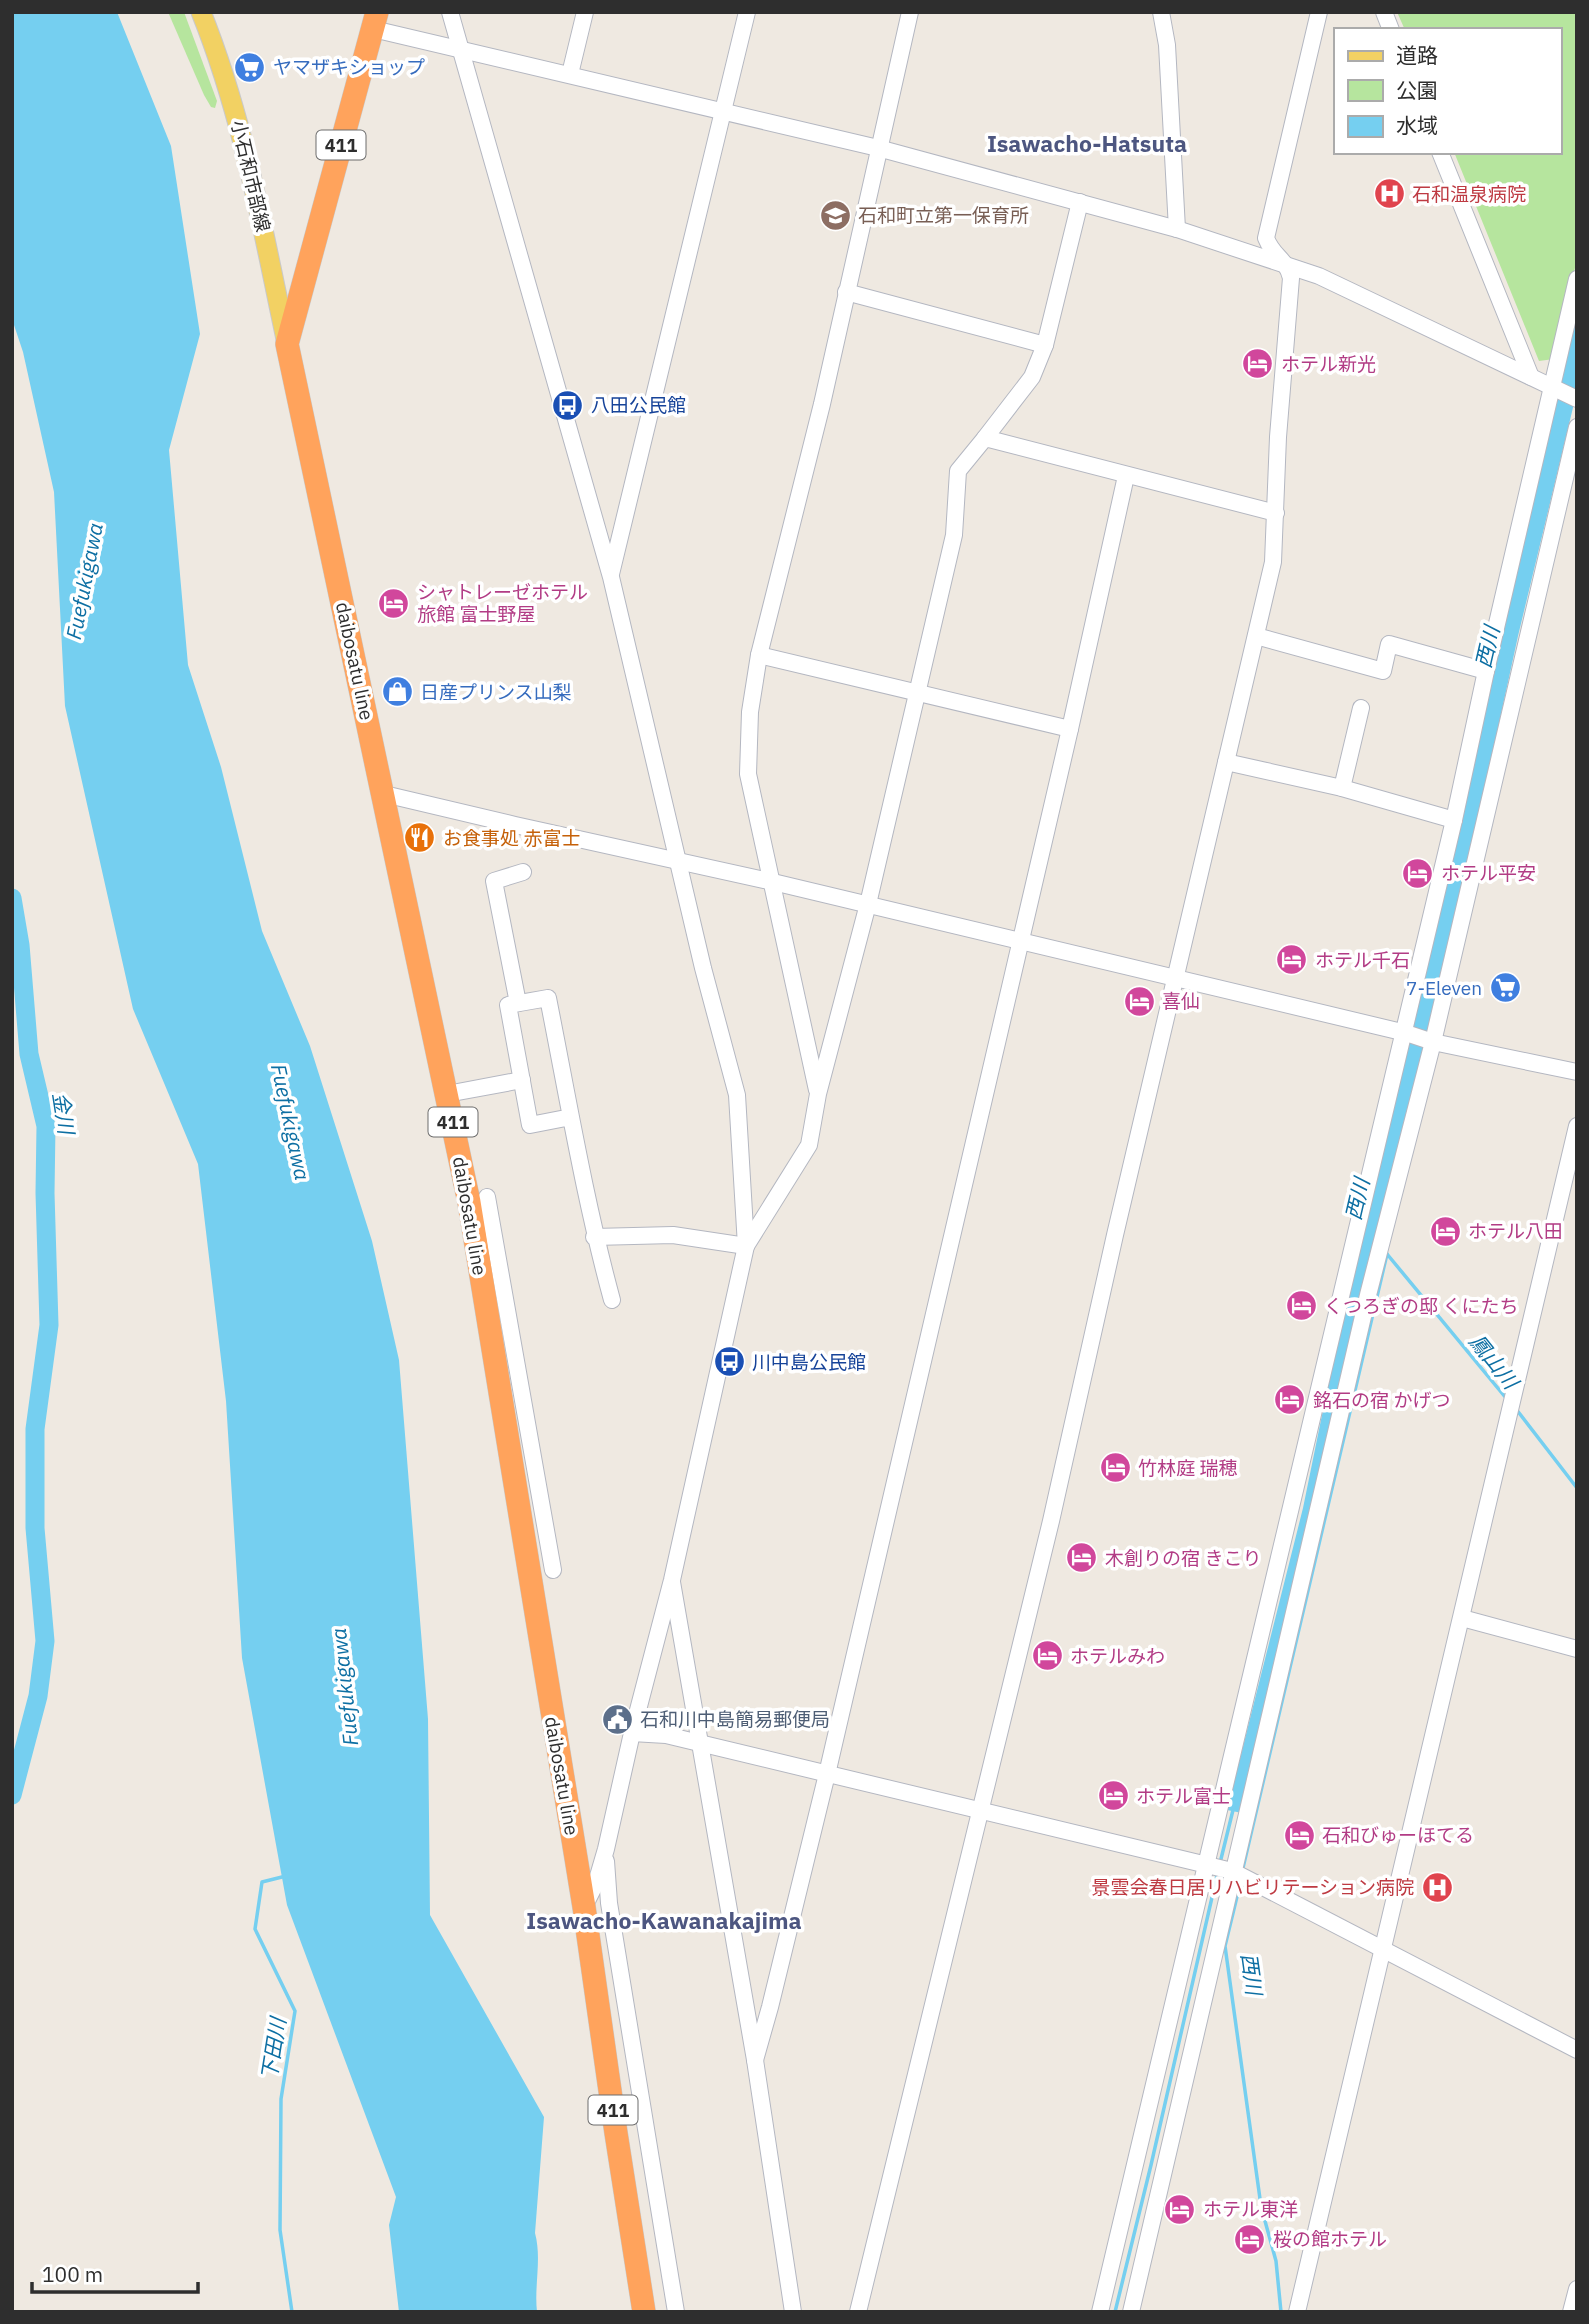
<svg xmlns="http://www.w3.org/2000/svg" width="1589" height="2324" font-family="'IBM Plex Sans','Noto Sans JP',sans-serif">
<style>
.green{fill:#b6e59e}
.water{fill:#75cff0}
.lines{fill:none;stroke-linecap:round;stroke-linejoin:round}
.stream{stroke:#75cff0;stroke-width:3.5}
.river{stroke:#75cff0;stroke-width:19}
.minor-casing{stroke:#b4b7c1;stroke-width:18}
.major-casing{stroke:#c9c9c9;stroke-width:21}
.highway-casing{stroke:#c9c9c9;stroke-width:24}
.minor{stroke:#fff;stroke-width:16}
.major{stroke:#f2d163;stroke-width:19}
.highway{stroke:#ffa35c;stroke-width:23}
.labels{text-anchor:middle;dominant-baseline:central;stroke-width:7;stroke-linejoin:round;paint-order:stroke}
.shield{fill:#fff;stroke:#6d6d6d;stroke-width:2}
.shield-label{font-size:18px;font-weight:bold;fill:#2e2e2e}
.shop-label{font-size:19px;fill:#366cbe;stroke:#fff;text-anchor:start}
.street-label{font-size:19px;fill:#2e2e2e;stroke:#fff}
.health-label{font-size:19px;fill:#be3a42;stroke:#fff;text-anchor:start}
.education-label{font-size:19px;fill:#785e54;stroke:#fff;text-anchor:start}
.hotel-label{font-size:19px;fill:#b23c85;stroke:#fff;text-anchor:start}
.transit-label{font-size:19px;fill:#164399;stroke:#fff;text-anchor:start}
.food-label{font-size:19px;fill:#c56008;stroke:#fff;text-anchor:start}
.service-label{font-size:19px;fill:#4e5e75;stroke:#fff;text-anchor:start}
.water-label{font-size:21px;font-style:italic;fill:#0d6fa3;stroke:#fff}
.quarter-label{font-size:23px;font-weight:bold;fill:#4d5680;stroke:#fff}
</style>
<rect width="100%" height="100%" fill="#efe9e1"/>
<g class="green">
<path d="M 168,12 L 184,12 L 217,101 L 215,108 L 211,107 L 204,95 Z"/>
<path d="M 1397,12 L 1577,12 L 1577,259 L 1554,359 L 1539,361 L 1454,152 L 1559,152 L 1559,30 L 1405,30 Z"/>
</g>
<g class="water">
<path d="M 12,12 L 117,12 L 171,146 L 200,334 L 169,450 L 188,665 L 221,767 L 262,931 L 310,1046 L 372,1241 L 399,1360 L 428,1719 L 430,1915 L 544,2117 L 535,2233 C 542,2259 534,2285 537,2312 L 399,2312 L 389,2225 L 396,2197 L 287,1905 L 242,1658 L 226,1401 L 198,1164 L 133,1009 L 65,706 L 54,492 L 23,352 L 12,319 Z"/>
<path d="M 1577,298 L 1577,391 L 1518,636 L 1467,871 L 1366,1284 L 1242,1813 L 1227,1810 L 1303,1508 L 1350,1278 L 1451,867 Z"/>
</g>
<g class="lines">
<g class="stream">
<path d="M 1387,1254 L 1506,1398"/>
<path d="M 1516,1409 L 1577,1488"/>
<path d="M 1220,1863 L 1234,1806"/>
<path d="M 1242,1872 L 1387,1254"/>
<path d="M 286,1876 L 262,1882 L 255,1929 L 295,2011 L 281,2099 L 280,2230 L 292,2312"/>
<path d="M 1241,1880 L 1225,1946 L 1261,2206"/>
<path d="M 1265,2221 L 1276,2261 L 1281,2312"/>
<path d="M 1115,2312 L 1151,2165 L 1218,1871"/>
</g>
<path class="river" d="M 12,898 L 20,945 L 29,1054 L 46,1126 L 45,1193 L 49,1325 L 35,1429 L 35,1528 L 45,1641 L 38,1696 L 12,1795"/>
<defs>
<g id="minor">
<path d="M 450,12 L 611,577 L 703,968 L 737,1095 L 746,1246 L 672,1580 L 632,1733 L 606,1849 L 596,1883 L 584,1907"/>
<path d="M 1161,12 L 1167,45 L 1177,229"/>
<path d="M 1384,12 L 1391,30"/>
<path d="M 373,29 L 878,148 L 1177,229 L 1319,276 L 1577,399"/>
<path d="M 570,74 L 585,12"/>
<path d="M 1440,152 L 1531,377"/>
<path d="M 846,292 L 1045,345"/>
<path d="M 985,438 L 1032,377 L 1045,345 L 1080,202"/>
<path d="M 611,574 L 747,12"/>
<path d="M 1256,636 L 1383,671 L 1389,644 L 1486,671"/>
<path d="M 759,655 L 1070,729"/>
<path d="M 1226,762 L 1342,788 L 1454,820"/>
<path d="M 1342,788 L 1361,708"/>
<path d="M 384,794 L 515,825 L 773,882 L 1406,1033 L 1433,1042 L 1577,1072"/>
<path d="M 518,1003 L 494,881 L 523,872"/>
<path d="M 817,1090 L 748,774 L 750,712 L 759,655 L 822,404 L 910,12"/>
<path d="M 447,1094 L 522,1080"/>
<path d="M 571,1117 L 530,1125 L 508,1005 L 548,998 C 568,1099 585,1201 612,1300"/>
<path d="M 487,1197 L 553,1570"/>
<path d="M 594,1237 L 673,1235 L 746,1246"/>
<path d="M 746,1246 L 809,1145 L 818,1094 L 868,904 L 954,535 L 958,471 L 985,438 L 1276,513"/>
<path d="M 672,1582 L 755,2060 L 793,2312"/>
<path d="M 1462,1618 L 1577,1649"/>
<path d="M 632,1733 L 666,1735 L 1232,1871 L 1577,2050"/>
<path d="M 606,1861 L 609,1903 L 676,2312"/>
<path d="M 755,2060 L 770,2007 L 827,1774 L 1070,729 L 1126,476"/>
<path d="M 858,2312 L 1051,1521 L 1115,1235 L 1273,562 L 1278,437 L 1291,278 C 1286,258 1273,257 1266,238 L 1319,12"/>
<path d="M 1100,2312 L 1454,820 L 1486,671 L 1577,279"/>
<path d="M 1131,2312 L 1368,1295 L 1433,1042 L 1577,427"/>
<path d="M 1297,2312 L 1577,1126"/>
<path d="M 1571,2312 L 1577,2289"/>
</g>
<path id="major" d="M 201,12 C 244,119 263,232 287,344"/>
<path id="highway" d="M 377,12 L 287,344 L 469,1202 L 584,1907 L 616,2133 L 644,2312"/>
</defs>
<use href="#minor" class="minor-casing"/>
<use href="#major" class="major-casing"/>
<use href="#highway" class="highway-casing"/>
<use href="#minor" class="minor"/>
<use href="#major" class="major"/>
<use href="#highway" class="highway"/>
</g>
<defs>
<symbol id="supermarket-disc" viewBox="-11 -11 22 22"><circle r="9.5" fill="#3f7fe0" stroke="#fff"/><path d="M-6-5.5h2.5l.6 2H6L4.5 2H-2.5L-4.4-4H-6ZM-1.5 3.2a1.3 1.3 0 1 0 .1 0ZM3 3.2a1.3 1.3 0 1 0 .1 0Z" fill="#fff"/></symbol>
<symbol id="hospital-disc" viewBox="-11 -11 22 22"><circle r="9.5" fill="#e0444e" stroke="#fff"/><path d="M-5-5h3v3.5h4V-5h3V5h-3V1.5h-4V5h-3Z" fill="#fff"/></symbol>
<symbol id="school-disc" viewBox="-11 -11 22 22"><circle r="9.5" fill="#8d6e63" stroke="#fff"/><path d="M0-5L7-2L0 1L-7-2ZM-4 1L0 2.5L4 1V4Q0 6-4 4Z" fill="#fff"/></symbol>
<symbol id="hotel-disc" viewBox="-11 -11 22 22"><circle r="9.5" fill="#d1479c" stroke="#fff"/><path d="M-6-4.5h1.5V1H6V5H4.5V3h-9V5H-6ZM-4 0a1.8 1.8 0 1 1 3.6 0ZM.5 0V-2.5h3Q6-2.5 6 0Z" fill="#fff"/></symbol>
<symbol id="bus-disc" viewBox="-11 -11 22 22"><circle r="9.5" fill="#1a4fb4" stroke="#fff"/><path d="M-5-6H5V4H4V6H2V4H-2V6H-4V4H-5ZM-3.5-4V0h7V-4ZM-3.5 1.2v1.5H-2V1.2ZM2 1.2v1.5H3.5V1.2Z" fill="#fff"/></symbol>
<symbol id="shop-disc" viewBox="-11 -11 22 22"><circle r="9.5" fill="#3f7fe0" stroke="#fff"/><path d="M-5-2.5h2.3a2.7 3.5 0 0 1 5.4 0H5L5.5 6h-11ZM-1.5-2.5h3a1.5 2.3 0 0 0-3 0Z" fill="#fff"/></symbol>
<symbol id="restaurant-disc" viewBox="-11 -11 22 22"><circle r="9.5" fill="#e8710a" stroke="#fff"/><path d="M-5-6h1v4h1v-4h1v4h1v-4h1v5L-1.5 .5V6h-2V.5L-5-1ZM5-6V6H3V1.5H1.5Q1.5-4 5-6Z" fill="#fff"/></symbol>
<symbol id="civic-disc" viewBox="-11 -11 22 22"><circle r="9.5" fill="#5c6f8a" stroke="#fff"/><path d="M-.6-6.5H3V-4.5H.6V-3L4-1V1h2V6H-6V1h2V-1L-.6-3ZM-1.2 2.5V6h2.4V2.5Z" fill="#fff"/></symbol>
</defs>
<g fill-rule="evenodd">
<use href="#supermarket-disc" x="232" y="50" width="35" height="35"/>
<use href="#hospital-disc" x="1372" y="176" width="35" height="35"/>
<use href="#school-disc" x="818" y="198" width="35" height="35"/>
<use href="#hotel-disc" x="1240" y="346" width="35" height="35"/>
<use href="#bus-disc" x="550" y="388" width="35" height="35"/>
<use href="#hotel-disc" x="376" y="586" width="35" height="35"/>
<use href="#shop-disc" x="380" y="674" width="35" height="35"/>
<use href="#restaurant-disc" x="402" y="820" width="35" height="35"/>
<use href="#hotel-disc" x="1400" y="856" width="35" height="35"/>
<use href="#hotel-disc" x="1274" y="942" width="35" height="35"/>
<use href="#supermarket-disc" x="1488" y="970" width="35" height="35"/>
<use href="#hotel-disc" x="1122" y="984" width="35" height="35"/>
<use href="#hotel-disc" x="1428" y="1214" width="35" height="35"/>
<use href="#hotel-disc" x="1284" y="1288" width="35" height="35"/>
<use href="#bus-disc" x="712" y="1344" width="35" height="35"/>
<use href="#hotel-disc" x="1272" y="1382" width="35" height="35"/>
<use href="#hotel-disc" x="1098" y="1450" width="35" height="35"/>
<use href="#hotel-disc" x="1064" y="1540" width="35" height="35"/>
<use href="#hotel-disc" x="1030" y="1638" width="35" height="35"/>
<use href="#civic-disc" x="600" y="1702" width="35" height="35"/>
<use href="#hotel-disc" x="1096" y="1778" width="35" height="35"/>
<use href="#hotel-disc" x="1282" y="1818" width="35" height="35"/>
<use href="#hospital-disc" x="1420" y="1870" width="35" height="35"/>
<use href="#hotel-disc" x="1162" y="2192" width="35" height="35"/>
<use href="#hotel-disc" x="1232" y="2222" width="35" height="35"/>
</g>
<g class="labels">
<g class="shield">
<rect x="316.5" y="130.5" width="49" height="29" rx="5"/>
<rect x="428.5" y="1107.5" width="49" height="29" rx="5"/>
<rect x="588.5" y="2095.5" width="49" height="29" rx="5"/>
</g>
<g class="shield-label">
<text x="341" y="145">411</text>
<text x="453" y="1122">411</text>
<text x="613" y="2110">411</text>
</g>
<g class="shop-label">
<text x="273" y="67">ヤマザキショップ</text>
<text x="420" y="692">日産プリンス山梨</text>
<text x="1482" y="988" text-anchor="end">7-Eleven</text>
</g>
<g class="street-label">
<text transform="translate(251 176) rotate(77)">小石和市部線</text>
<text transform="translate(355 661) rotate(78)">daibosatu line</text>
<text transform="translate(470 1216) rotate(80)">daibosatu line</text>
<text transform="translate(562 1776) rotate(80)">daibosatu line</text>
</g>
<g class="health-label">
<text x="1412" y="194">石和温泉病院</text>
<text x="1414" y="1887" text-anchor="end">景雲会春日居リハビリテーション病院</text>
</g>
<g class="education-label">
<text x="858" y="215">石和町立第一保育所</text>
</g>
<g class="hotel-label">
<text x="1281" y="364">ホテル新光</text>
<text x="417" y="592">シャトレーゼホテル<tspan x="417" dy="22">旅館 富士野屋</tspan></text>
<text x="1441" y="873">ホテル平安</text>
<text x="1315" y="960">ホテル千石</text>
<text x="1162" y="1001">喜仙</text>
<text x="1468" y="1231">ホテル八田</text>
<text x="1324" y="1306">くつろぎの邸 くにたち</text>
<text x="1313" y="1400">銘石の宿 かげつ</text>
<text x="1138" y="1468">竹林庭 瑞穂</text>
<text x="1105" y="1558">木創りの宿 きこり</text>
<text x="1070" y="1656">ホテルみわ</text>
<text x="1136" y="1796">ホテル富士</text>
<text x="1322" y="1835">石和びゅーほてる</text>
<text x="1203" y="2209">ホテル東洋</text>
<text x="1273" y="2239">桜の館ホテル</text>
</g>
<g class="transit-label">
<text x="591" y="405">八田公民館</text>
<text x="752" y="1362">川中島公民館</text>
</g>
<g class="food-label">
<text x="443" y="838">お食事処 赤富士</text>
</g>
<g class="service-label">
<text x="640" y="1719">石和川中島簡易郵便局</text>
</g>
<g class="water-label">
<text transform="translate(84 581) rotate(-79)">Fuefukigawa</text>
<text transform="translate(1487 647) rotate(-77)">西川</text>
<text transform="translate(64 1113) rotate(81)">金川</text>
<text transform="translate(291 1122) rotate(78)">Fuefukigawa</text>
<text transform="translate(1357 1199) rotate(-77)">西川</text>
<text transform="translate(1494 1361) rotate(51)">鳳山川</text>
<text transform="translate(344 1687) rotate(-96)">Fuefukigawa</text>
<text transform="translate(1252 1974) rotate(82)">西川</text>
<text transform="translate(273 2049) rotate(-81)">下田川</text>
</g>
<g class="quarter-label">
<text x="1087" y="143">Isawacho-Hatsuta</text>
<text x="664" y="1920">Isawacho-Kawanakajima</text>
</g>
</g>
<rect width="1589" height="2324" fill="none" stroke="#2e2e2e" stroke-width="28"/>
<rect x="1334" y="28" width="228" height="126" fill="#ffffff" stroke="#ababab" stroke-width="2"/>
<rect x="1348" y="51" width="35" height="10" fill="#f2d163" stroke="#ababab" stroke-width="2"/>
<text x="1396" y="63" font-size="21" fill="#2e2e2e">道路</text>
<rect x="1348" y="80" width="35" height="21" fill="#b6e59e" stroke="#ababab" stroke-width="2"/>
<text x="1396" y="98" font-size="21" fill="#2e2e2e">公園</text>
<rect x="1348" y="116" width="35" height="21" fill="#75cff0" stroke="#ababab" stroke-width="2"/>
<text x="1396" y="133" font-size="21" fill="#2e2e2e">水域</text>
<path d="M32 2282v10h166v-10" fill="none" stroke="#2e2e2e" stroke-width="3.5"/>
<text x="42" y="2282" font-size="21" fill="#2e2e2e" stroke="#ffffff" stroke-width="5" paint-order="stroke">100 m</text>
</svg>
